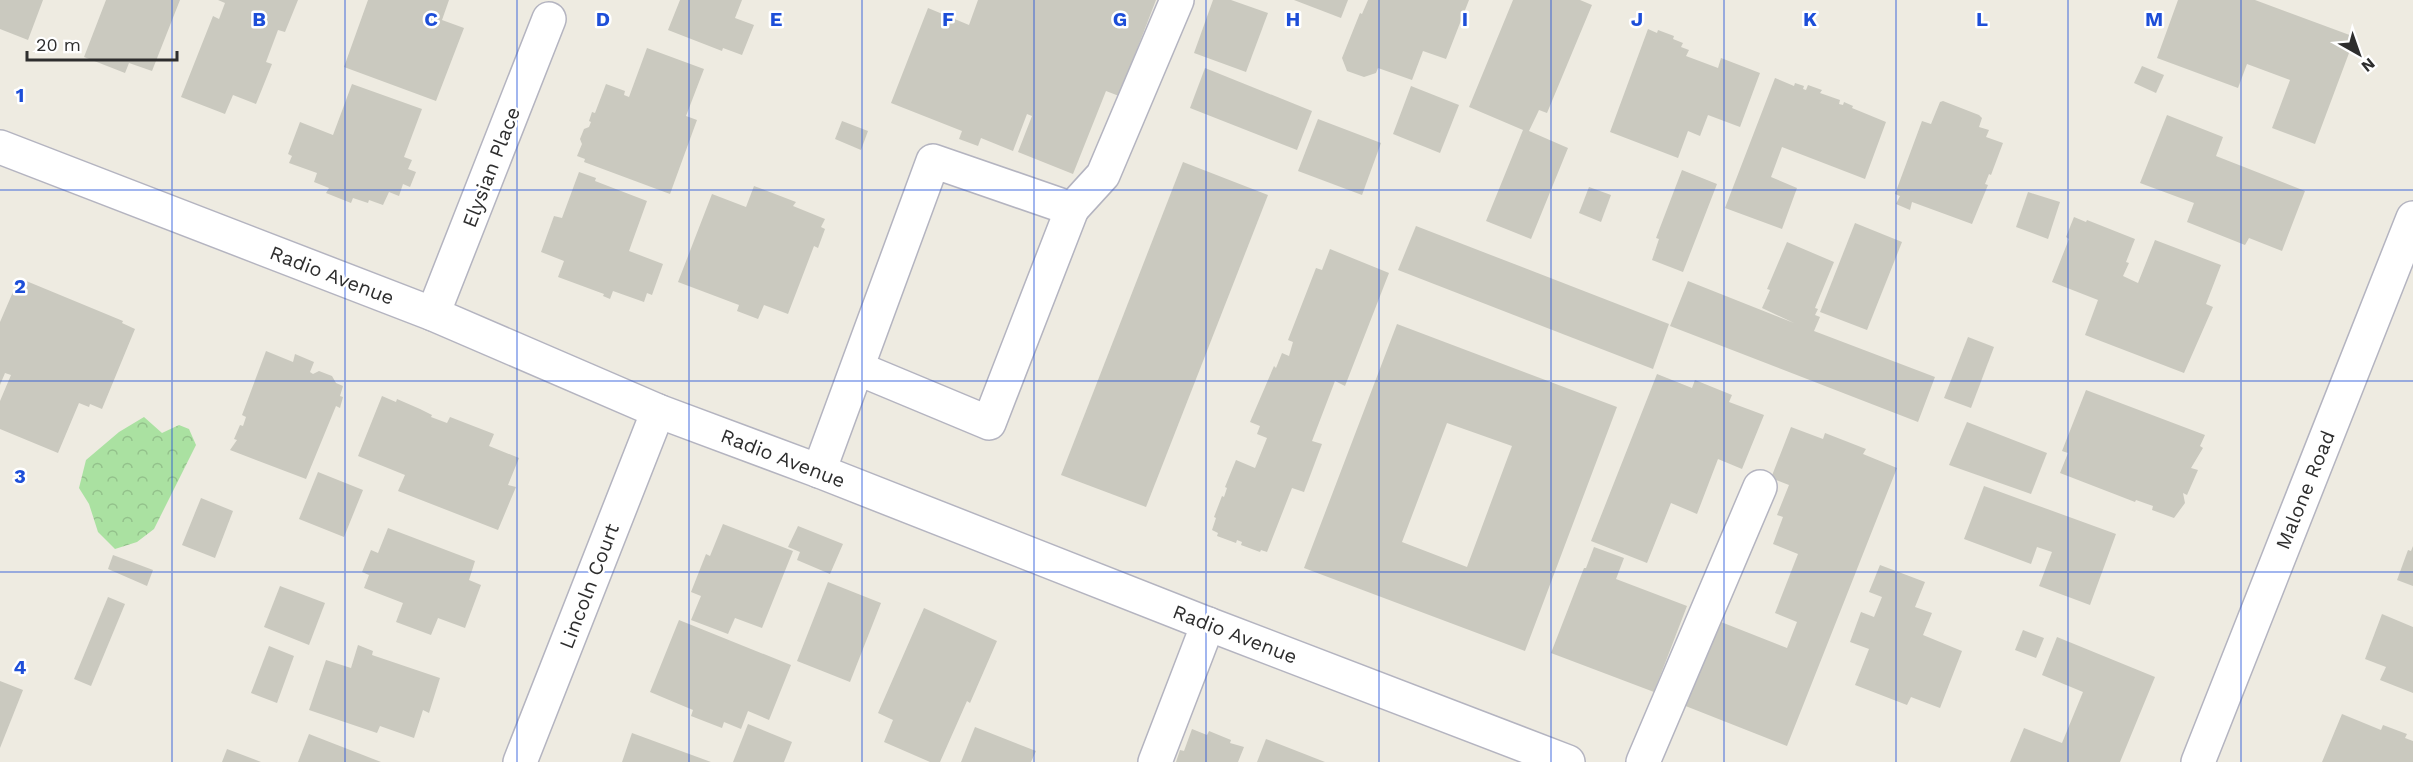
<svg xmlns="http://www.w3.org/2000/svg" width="2413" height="762" font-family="'Work Sans',sans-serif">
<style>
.park{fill:url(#park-crowns)}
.building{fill:#cac9bf;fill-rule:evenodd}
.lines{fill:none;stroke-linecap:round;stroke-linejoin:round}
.minor-casing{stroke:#b4b4c0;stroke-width:36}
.minor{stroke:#fff;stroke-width:33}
.grid{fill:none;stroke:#1d4ed8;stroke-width:1.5;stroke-opacity:0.55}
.labels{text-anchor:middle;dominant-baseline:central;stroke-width:5;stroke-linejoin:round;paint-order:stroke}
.street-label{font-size:20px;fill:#2e2e2e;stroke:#fff}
.grid-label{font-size:20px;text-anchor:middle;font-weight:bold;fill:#1d4ed8;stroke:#fff;stroke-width:5;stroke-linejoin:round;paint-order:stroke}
</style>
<defs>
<pattern id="park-crowns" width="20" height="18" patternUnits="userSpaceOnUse" patternTransform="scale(1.5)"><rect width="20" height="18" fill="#aae1a1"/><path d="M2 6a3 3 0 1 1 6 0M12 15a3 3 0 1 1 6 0" fill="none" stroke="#93c18b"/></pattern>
</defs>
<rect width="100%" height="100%" fill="#eeebe1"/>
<path class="park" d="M 144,417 L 162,433 L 179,425 L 189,429 L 196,445 L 154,529 L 137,542 L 115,549 L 98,532 L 89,504 L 79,488 L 86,460 L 119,432 Z"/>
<g class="building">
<path d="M 0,0 L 43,0 L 28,40 L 0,29 Z"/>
<path d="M 106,0 L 180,0 L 152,71 L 129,63 L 125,73 L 84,57 Z"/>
<path d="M 218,0 L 298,0 L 285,32 L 278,30 L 266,62 L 272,64 L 256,104 L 233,95 L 225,114 L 181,97 L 213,16 L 219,19 L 225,3 Z"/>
<path d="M 368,0 L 449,0 L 442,20 L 464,28 L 436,101 L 344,67 Z"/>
<path d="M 680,0 L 742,0 L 735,18 L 754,25 L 742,55 L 723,48 L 722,51 L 668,30 Z"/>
<path d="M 978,0 L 1156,0 L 1119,96 L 1106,91 L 1073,174 L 1018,152 L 1032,116 L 1027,114 L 1013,151 L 981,138 L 978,146 L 959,139 L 962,131 L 891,103 L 928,8 L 969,25 Z"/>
<path d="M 1213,0 L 1231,0 L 1268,13 L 1246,72 L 1194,53 Z"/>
<path d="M 1294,0 L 1348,0 L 1341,18 Z"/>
<path d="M 1368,0 L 1469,0 L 1446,59 L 1423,51 L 1412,80 L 1378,68 L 1376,73 L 1364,77 L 1347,71 L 1342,58 L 1360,13 L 1362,14 Z"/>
<path d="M 1513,0 L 1580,0 L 1592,5 L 1547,113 L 1539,110 L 1529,131 L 1568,148 L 1531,239 L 1486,221 L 1523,130 L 1469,107 Z"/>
<path d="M 2178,0 L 2255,0 L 2355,37 L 2315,144 L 2272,128 L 2290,80 L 2247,64 L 2238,88 L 2157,58 Z"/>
<path d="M 1648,29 L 1657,33 L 1658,30 L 1674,36 L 1673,39 L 1683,43 L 1681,47 L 1689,50 L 1686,56 L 1718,68 L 1721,58 L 1760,73 L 1740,127 L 1708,115 L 1700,136 L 1688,131 L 1678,158 L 1610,132 Z"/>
<path d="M 647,48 L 704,69 L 686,116 L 697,120 L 670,194 L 584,162 L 585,159 L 577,156 L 582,144 L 580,139 L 584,129 L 589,127 L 591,122 L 589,121 L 592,112 L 595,113 L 606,84 L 625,91 L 624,95 L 629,97 Z"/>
<path d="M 2142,66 L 2164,75 L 2156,93 L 2134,83 Z"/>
<path d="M 1205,68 L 1312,111 L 1297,150 L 1190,108 Z"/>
<path d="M 1775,78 L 1794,86 L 1795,83 L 1804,86 L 1803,89 L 1806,90 L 1808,85 L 1822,90 L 1820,93 L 1840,100 L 1839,104 L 1843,105 L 1844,102 L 1853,106 L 1852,108 L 1886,122 L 1865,179 L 1782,147 L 1771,177 L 1797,188 L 1782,229 L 1725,208 Z"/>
<path d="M 352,84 L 422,109 L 404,157 L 412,160 L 408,169 L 416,172 L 410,187 L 403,184 L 399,196 L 389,192 L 383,205 L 369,200 L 368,203 L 353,198 L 351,203 L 326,193 L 329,188 L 314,182 L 317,173 L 289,163 L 292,156 L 288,154 L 300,122 L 333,135 Z"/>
<path d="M 1411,86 L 1459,105 L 1440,153 L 1393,134 Z"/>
<path d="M 1943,101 L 1979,115 L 1982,118 L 1979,127 L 1989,130 L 1986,137 L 2003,143 L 1991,175 L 1989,174 L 1985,184 L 1988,185 L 1972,224 L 1912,202 L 1910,210 L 1896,204 L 1900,196 L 1895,194 L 1922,121 L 1931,124 L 1940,102 Z"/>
<path d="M 2167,115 L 2223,137 L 2216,156 L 2305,191 L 2282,251 L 2249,238 L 2245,245 L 2187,222 L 2194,203 L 2140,183 Z"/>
<path d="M 1318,119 L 1381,143 L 1362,195 L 1298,171 Z"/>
<path d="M 842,121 L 868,131 L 861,150 L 835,139 Z"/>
<path d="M 1183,162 L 1268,195 L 1146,507 L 1061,475 Z"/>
<path d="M 1682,170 L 1717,184 L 1683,272 L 1652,260 L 1659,239 L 1656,238 Z"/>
<path d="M 579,172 L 596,178 L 595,181 L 647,201 L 629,251 L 663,264 L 652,295 L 647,293 L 644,302 L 613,291 L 610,299 L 603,296 L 604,294 L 558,277 L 564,261 L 541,252 L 554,216 L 562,218 Z"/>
<path d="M 754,186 L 796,202 L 793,206 L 825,219 L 821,227 L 825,229 L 818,248 L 814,246 L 788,314 L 764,305 L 758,319 L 737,311 L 739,305 L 678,282 L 712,194 L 746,207 Z"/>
<path d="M 1589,187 L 1611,195 L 1601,222 L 1579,213 Z"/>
<path d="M 2028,192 L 2060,202 L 2048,239 L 2016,227 Z"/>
<path d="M 2074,217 L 2086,222 L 2087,220 L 2135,239 L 2126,262 L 2129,263 L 2123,276 L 2138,283 L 2155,240 L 2221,265 L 2206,304 L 2213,307 L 2184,373 L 2085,335 L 2098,300 L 2052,282 L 2069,239 L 2066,237 Z"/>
<path d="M 1855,223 L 1902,242 L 1867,330 L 1820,312 Z"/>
<path d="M 1416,226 L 1669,324 L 1653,369 L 1398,270 Z"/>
<path d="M 1787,242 L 1834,262 L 1815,308 L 1818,309 L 1815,315 L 1820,317 L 1814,331 L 1935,377 L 1918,422 L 1670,326 L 1688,281 L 1794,323 L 1762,308 L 1770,290 L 1767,289 Z"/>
<path d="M 1330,249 L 1389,273 L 1345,386 L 1335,381 L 1312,441 L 1322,444 L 1304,492 L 1292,488 L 1267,552 L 1261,550 L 1260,552 L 1241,545 L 1242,542 L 1237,540 L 1236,543 L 1217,536 L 1218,533 L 1212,530 L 1216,518 L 1214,517 L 1222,496 L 1224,497 L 1227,488 L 1225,487 L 1236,460 L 1255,468 L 1267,438 L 1257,434 L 1260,426 L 1250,422 L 1274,366 L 1276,368 L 1282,353 L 1289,356 L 1293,342 L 1288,340 L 1316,268 L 1322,270 Z"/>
<path d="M 19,278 L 123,321 L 122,323 L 135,329 L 102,409 L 90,404 L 89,407 L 79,403 L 58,453 L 0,429 L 0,401 L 11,375 L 5,373 L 0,385 L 0,322 Z"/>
<path d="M 1397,324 L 1617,407 L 1525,651 L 1304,568 ZM 1447,423 L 1512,446 L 1467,567 L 1402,542 Z"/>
<path d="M 1968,337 L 1994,347 L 1971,408 L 1944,398 Z"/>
<path d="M 266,351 L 293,362 L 295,354 L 314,362 L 310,372 L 313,374 L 319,371 L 332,376 L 336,383 L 343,386 L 340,396 L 343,397 L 340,408 L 336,406 L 306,479 L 230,450 L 237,440 L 234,439 L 240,425 L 243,426 L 246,417 L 242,415 Z"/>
<path d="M 1657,374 L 1692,388 L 1695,380 L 1732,395 L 1729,402 L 1764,415 L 1742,469 L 1718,459 L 1697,514 L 1671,503 L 1647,563 L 1591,541 Z"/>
<path d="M 2086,390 L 2205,435 L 2200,446 L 2203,448 L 2191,468 L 2198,470 L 2187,495 L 2183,493 L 2185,503 L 2174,518 L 2152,510 L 2153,506 L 2136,500 L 2135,502 L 2060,473 L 2068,453 L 2062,451 Z"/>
<path d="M 382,396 L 396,402 L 397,399 L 420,409 L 432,415 L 431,417 L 447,423 L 450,417 L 494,434 L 489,446 L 519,458 L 508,485 L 516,487 L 498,530 L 398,491 L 405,475 L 358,456 Z"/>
<path d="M 1967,422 L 2047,453 L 2031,494 L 1949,465 Z"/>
<path d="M 1791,427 L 1823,439 L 1825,433 L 1866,449 L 1863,454 L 1897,468 L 1787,746 L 1683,705 L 1716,620 L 1787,648 L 1797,622 L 1775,613 L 1798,554 L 1773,544 L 1783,517 L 1777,515 L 1789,485 L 1771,478 Z"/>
<path d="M 318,472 L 363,490 L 344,537 L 299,519 Z"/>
<path d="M 1984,486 L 2116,534 L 2090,605 L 2039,586 L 2052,552 L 2037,547 L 2031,564 L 1964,539 Z"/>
<path d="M 201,498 L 233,511 L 215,558 L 182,545 Z"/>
<path d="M 723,524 L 793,551 L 762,628 L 735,618 L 728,634 L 691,620 L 701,596 L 691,592 L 706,554 L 710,556 Z"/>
<path d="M 798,526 L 843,544 L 830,574 L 797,560 L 800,552 L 788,547 Z"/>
<path d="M 388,528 L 475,561 L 469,580 L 481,585 L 465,628 L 438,618 L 431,635 L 396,622 L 403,603 L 364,588 L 369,575 L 362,572 L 371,550 L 378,553 Z"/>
<path d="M 2413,546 L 2413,586 L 2397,580 L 2408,550 L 2411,551 Z"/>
<path d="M 1594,547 L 1624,558 L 1616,579 L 1687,606 L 1654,692 L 1551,653 L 1584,568 L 1586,568 Z"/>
<path d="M 113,555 L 153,570 L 147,586 L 108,569 Z"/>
<path d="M 1880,565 L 1925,582 L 1915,607 L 1932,613 L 1923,635 L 1962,651 L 1940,708 L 1911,697 L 1907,705 L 1855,685 L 1869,649 L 1850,642 L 1861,612 L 1874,617 L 1882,597 L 1869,592 Z"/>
<path d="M 828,582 L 881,603 L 850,682 L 797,661 Z"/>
<path d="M 280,586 L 325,603 L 309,645 L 264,627 Z"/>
<path d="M 108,597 L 125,604 L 91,686 L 74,679 Z"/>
<path d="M 924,608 L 997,641 L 970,703 L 967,701 L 940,762 L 930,762 L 884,742 L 893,720 L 878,713 Z"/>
<path d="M 2382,614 L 2413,627 L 2413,693 L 2380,680 L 2386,667 L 2365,659 Z"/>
<path d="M 679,620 L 791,665 L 769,720 L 748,711 L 741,729 L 724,722 L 722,728 L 691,716 L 693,710 L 650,692 Z"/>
<path d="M 2023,630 L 2044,638 L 2036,658 L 2015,650 Z"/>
<path d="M 2057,637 L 2155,677 L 2120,762 L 2010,762 L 2024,728 L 2062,743 L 2083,692 L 2042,675 Z"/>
<path d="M 358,645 L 373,651 L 372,655 L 440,678 L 429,713 L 423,710 L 414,738 L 380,726 L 377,733 L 309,710 L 326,660 L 351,668 Z"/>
<path d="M 269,646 L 294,656 L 277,703 L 251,693 Z"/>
<path d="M 0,681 L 23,690 L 0,748 Z"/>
<path d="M 2342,714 L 2381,730 L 2383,725 L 2407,734 L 2405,738 L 2413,741 L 2413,762 L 2322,762 Z"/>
<path d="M 748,724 L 792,742 L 784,762 L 733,762 Z"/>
<path d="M 975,727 L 1036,751 L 1031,762 L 961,762 Z"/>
<path d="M 1192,729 L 1207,735 L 1209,731 L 1231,740 L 1230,743 L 1244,747 L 1238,762 L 1176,762 L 1180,750 L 1184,751 Z"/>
<path d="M 632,733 L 711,762 L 622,762 Z"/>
<path d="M 309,734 L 381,762 L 298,762 Z"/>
<path d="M 1266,739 L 1325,762 L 1257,762 Z"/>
<path d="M 227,749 L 261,762 L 222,762 Z"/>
</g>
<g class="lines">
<defs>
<g id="minor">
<path d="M 0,147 L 433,314 L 658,411 L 819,471 L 1208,624 L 1568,762"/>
<path d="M 1072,209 L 1103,175 L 1177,0"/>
<path d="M 433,314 L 549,19"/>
<path d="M 819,471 L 933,161 L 1072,209 L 989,423 L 857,368"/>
<path d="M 520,762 L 658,411"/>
<path d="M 1155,762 L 1208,624"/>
<path d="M 1643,762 L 1760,487"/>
<path d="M 2198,762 L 2413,218"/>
</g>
</defs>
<use href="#minor" class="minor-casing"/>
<use href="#minor" class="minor"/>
</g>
<path class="grid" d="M 172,0 L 172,762M 345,0 L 345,762M 517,0 L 517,762M 689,0 L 689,762M 862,0 L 862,762M 1034,0 L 1034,762M 1206,0 L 1206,762M 1379,0 L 1379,762M 1551,0 L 1551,762M 1724,0 L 1724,762M 1896,0 L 1896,762M 2068,0 L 2068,762M 2241,0 L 2241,762M 0,190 L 2413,190M 0,381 L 2413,381M 0,572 L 2413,572"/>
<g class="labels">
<g class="street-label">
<text transform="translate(491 167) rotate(-69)">Elysian Place</text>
<text transform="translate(332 275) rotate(21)">Radio Avenue</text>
<text transform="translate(783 458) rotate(21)">Radio Avenue</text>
<text transform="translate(2305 490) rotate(-68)">Malone Road</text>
<text transform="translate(589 586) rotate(-69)">Lincoln Court</text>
<text transform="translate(1235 634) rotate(21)">Radio Avenue</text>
</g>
</g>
<g class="grid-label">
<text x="259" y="26">B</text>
<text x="431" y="26">C</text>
<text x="603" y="26">D</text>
<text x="776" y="26">E</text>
<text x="948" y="26">F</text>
<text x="1120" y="26">G</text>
<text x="1293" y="26">H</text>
<text x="1465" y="26">I</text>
<text x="1637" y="26">J</text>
<text x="1810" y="26">K</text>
<text x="1982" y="26">L</text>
<text x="2154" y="26">M</text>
<text x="20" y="102">1</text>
<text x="20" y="293">2</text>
<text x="20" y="483">3</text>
<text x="20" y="674">4</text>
</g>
<g transform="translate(2359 54) rotate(140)" stroke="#ffffff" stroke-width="4.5" paint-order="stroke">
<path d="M0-4.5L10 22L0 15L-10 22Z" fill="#2e2e2e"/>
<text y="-9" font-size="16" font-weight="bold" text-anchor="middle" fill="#2e2e2e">N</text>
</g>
<path d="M27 51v9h150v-9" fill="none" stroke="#2e2e2e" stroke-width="3"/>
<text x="36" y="51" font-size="18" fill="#2e2e2e" stroke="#ffffff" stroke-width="4.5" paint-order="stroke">20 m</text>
</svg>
